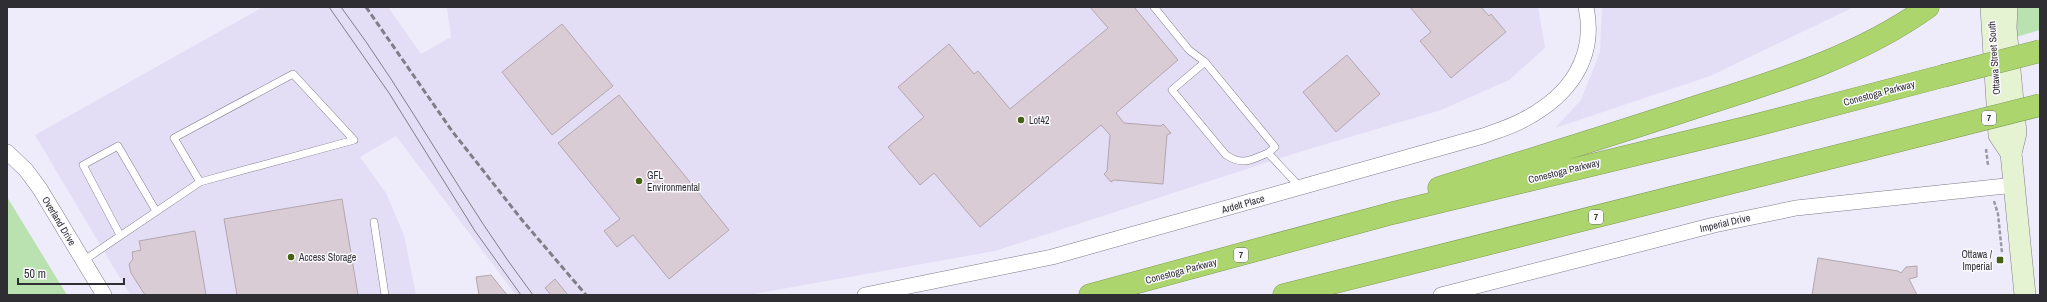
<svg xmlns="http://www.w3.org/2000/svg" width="2047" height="302" font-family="'Archivo Narrow',sans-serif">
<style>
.built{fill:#e3def5}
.green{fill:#bae2b1}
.building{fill:#daccd5;stroke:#b4a6b0}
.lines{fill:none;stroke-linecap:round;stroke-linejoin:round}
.lane-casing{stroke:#7f7c8a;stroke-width:8}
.street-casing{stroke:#7f7c8a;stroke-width:16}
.secondary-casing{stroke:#7f7c8a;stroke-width:22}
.highway-casing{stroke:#809b59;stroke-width:23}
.path{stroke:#9b99a4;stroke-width:2.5;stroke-dasharray:4 2;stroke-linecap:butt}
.lane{stroke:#fff;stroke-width:7}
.street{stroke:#fff;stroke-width:15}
.secondary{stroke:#e6f3d3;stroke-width:21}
.highway{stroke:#acd66d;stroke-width:22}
.tram{stroke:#807e88;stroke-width:1}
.rail{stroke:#807e88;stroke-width:3;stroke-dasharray:6 3;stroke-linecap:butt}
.highway-bridge-casing{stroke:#809b59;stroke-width:23;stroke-linecap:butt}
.highway-bridge{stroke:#acd66d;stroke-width:22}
.poi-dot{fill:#456113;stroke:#fbfafe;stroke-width:1.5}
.labels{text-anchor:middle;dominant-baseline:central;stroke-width:3;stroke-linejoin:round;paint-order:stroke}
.shield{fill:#fbfafe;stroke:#6c6b70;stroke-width:1}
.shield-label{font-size:9px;font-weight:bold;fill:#2f2e33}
.street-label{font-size:10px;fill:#2f2e33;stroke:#fbfafe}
.poi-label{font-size:10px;fill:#2f2e33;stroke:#fbfafe;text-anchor:start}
</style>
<rect width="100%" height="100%" fill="#eeebfb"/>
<g class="built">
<path d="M 263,7 L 388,7 L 421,54 L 451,37 L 447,7 L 1538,7 L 1545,48 L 1509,80 L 1441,110 L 1299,152 L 995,251 L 748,295 L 516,295 L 396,136 L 360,157 L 386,193 L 404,235 L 416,295 L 130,295 L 35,135 Z"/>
<path d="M 1602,7 L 1854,7 L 1710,76 L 1555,128 L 1581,100 L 1600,52 Z"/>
</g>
<g class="green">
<path d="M 2017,7 L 2040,7 L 2040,30 L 2016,37 Z"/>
<path d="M 7,197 L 67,295 L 7,295 Z"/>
</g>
<g class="building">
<path d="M 1090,7 L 1134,7 L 1178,60 L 1116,113 L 1124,123 L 1161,126 L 1163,124 L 1171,133 L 1167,135 L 1163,184 L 1114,180 L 1111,182 L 1104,174 L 1107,171 L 1110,135 L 1101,125 L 980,227 L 934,173 L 920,185 L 888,147 L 924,117 L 898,87 L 949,44 L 974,74 L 978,71 L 1010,109 L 1108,28 Z"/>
<path d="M 1410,7 L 1481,7 L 1489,16 L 1491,14 L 1506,32 L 1451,78 L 1420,41 L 1431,32 Z"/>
<path d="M 562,24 L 613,86 L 552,135 L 502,72 Z"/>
<path d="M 1347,55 L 1380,94 L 1336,132 L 1303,92 Z"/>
<path d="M 619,95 L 729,230 L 669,279 L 633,235 L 617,247 L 604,231 L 620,219 L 558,143 Z"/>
<path d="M 342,199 L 358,295 L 237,295 L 224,219 Z"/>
<path d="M 195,231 L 206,295 L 145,295 L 131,273 L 129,264 L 133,259 L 132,252 L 141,250 L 139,241 Z"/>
<path d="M 1818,258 L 1898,271 L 1901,273 L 1906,267 L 1917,266 L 1917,277 L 1909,279 L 1917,295 L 1812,295 Z"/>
<path d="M 491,275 L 507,295 L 479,295 L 476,277 Z"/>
<path d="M 555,279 L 568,295 L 551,295 L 545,288 Z"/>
</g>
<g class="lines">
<defs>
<g id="lane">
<path d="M 1154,7 L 1189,50 L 1205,62"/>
<path d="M 1268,153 C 1250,160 1243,166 1226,155 L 1172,90 L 1205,62 L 1275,147 L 1268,153 L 1300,187"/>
<path d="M 374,222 L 385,295"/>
<path d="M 120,235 L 83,165 L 118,146 L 156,211"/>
<path d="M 83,261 L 200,182 L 354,140 L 293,74 L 174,138 L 200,182"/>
</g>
<g id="street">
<path d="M 7,152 L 26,170 L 40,189 L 104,295"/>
<path d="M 865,295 L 1052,257 L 1483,136 C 1496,131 1511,127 1523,120 C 1568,97 1597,59 1586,7"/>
<path d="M 1441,295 L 1714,225 L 1796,208 L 2015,185"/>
</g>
<g id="secondary">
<path d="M 1991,7 L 1999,135 L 2011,153"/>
<path d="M 2007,7 L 2006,28 L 2016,133 L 2011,153 L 2025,295"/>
</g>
<g id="highway">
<path d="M 1439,188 C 1526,161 1612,135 1699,106 C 1778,81 1860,56 1928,7"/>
<path d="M 1090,295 L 1393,213 L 1745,128 L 1943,76"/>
<path d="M 1284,295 L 1937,131"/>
</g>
</defs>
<use href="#lane" class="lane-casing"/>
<use href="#street" class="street-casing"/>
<use href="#secondary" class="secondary-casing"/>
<use href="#highway" class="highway-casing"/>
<g class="path">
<path d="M 1986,149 L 1988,165"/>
<path d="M 1994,201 L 1998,214 L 2002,253"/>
</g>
<use href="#lane" class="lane"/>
<use href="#street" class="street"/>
<use href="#secondary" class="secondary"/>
<use href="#highway" class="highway"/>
<g class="tram">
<path d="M 329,7 L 389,93 L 475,231 L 521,295"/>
<path d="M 341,7 C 410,99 463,203 533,295"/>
</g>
<path class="rail" d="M 366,7 L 452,131 L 522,220 L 586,295"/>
<defs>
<g id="highway-bridge">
<path d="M 1943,76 L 2040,51"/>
<path d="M 1937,131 L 2040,105"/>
</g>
</defs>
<use href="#highway-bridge" class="highway-bridge-casing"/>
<use href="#highway-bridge" class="highway-bridge"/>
</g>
<g class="poi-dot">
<circle cx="1021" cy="120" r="4"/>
<circle cx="639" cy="181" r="4"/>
<circle cx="291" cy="257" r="4"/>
<rect x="1996" y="256" width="8" height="8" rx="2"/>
</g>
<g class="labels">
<g class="shield">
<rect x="1982" y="111" width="14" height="14" rx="3"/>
<rect x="1589" y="210" width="14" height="14" rx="3"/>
<rect x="1234" y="248" width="14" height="14" rx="3"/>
</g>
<g class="shield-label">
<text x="1989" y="118">7</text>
<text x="1596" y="217">7</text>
<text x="1241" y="255">7</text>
</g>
<g class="street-label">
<text transform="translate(1994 58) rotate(-94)">Ottawa Street South</text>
<text transform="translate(1879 93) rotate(-15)">Conestoga Parkway</text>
<text transform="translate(1564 171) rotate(-14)">Conestoga Parkway</text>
<text transform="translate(1243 204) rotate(-16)">Ardelt Place</text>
<text transform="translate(59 221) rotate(59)">Overland Drive</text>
<text transform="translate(1725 223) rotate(-13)">Imperial Drive</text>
<text transform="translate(1181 271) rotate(-15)">Conestoga Parkway</text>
</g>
<g class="poi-label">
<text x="1029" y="120">Lot42</text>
<text x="647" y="175">GFL<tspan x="647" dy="12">Environmental</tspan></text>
<text x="1992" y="254" text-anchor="end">Ottawa /<tspan x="1992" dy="12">Imperial</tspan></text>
<text x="299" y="257">Access Storage</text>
</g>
</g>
<rect width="2047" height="302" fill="none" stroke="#2f2e33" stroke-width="16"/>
<path d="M18 278v6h106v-6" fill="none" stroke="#2f2e33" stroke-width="2"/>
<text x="24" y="278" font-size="12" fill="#2f2e33" stroke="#fbfafe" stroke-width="3" paint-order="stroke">50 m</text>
</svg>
